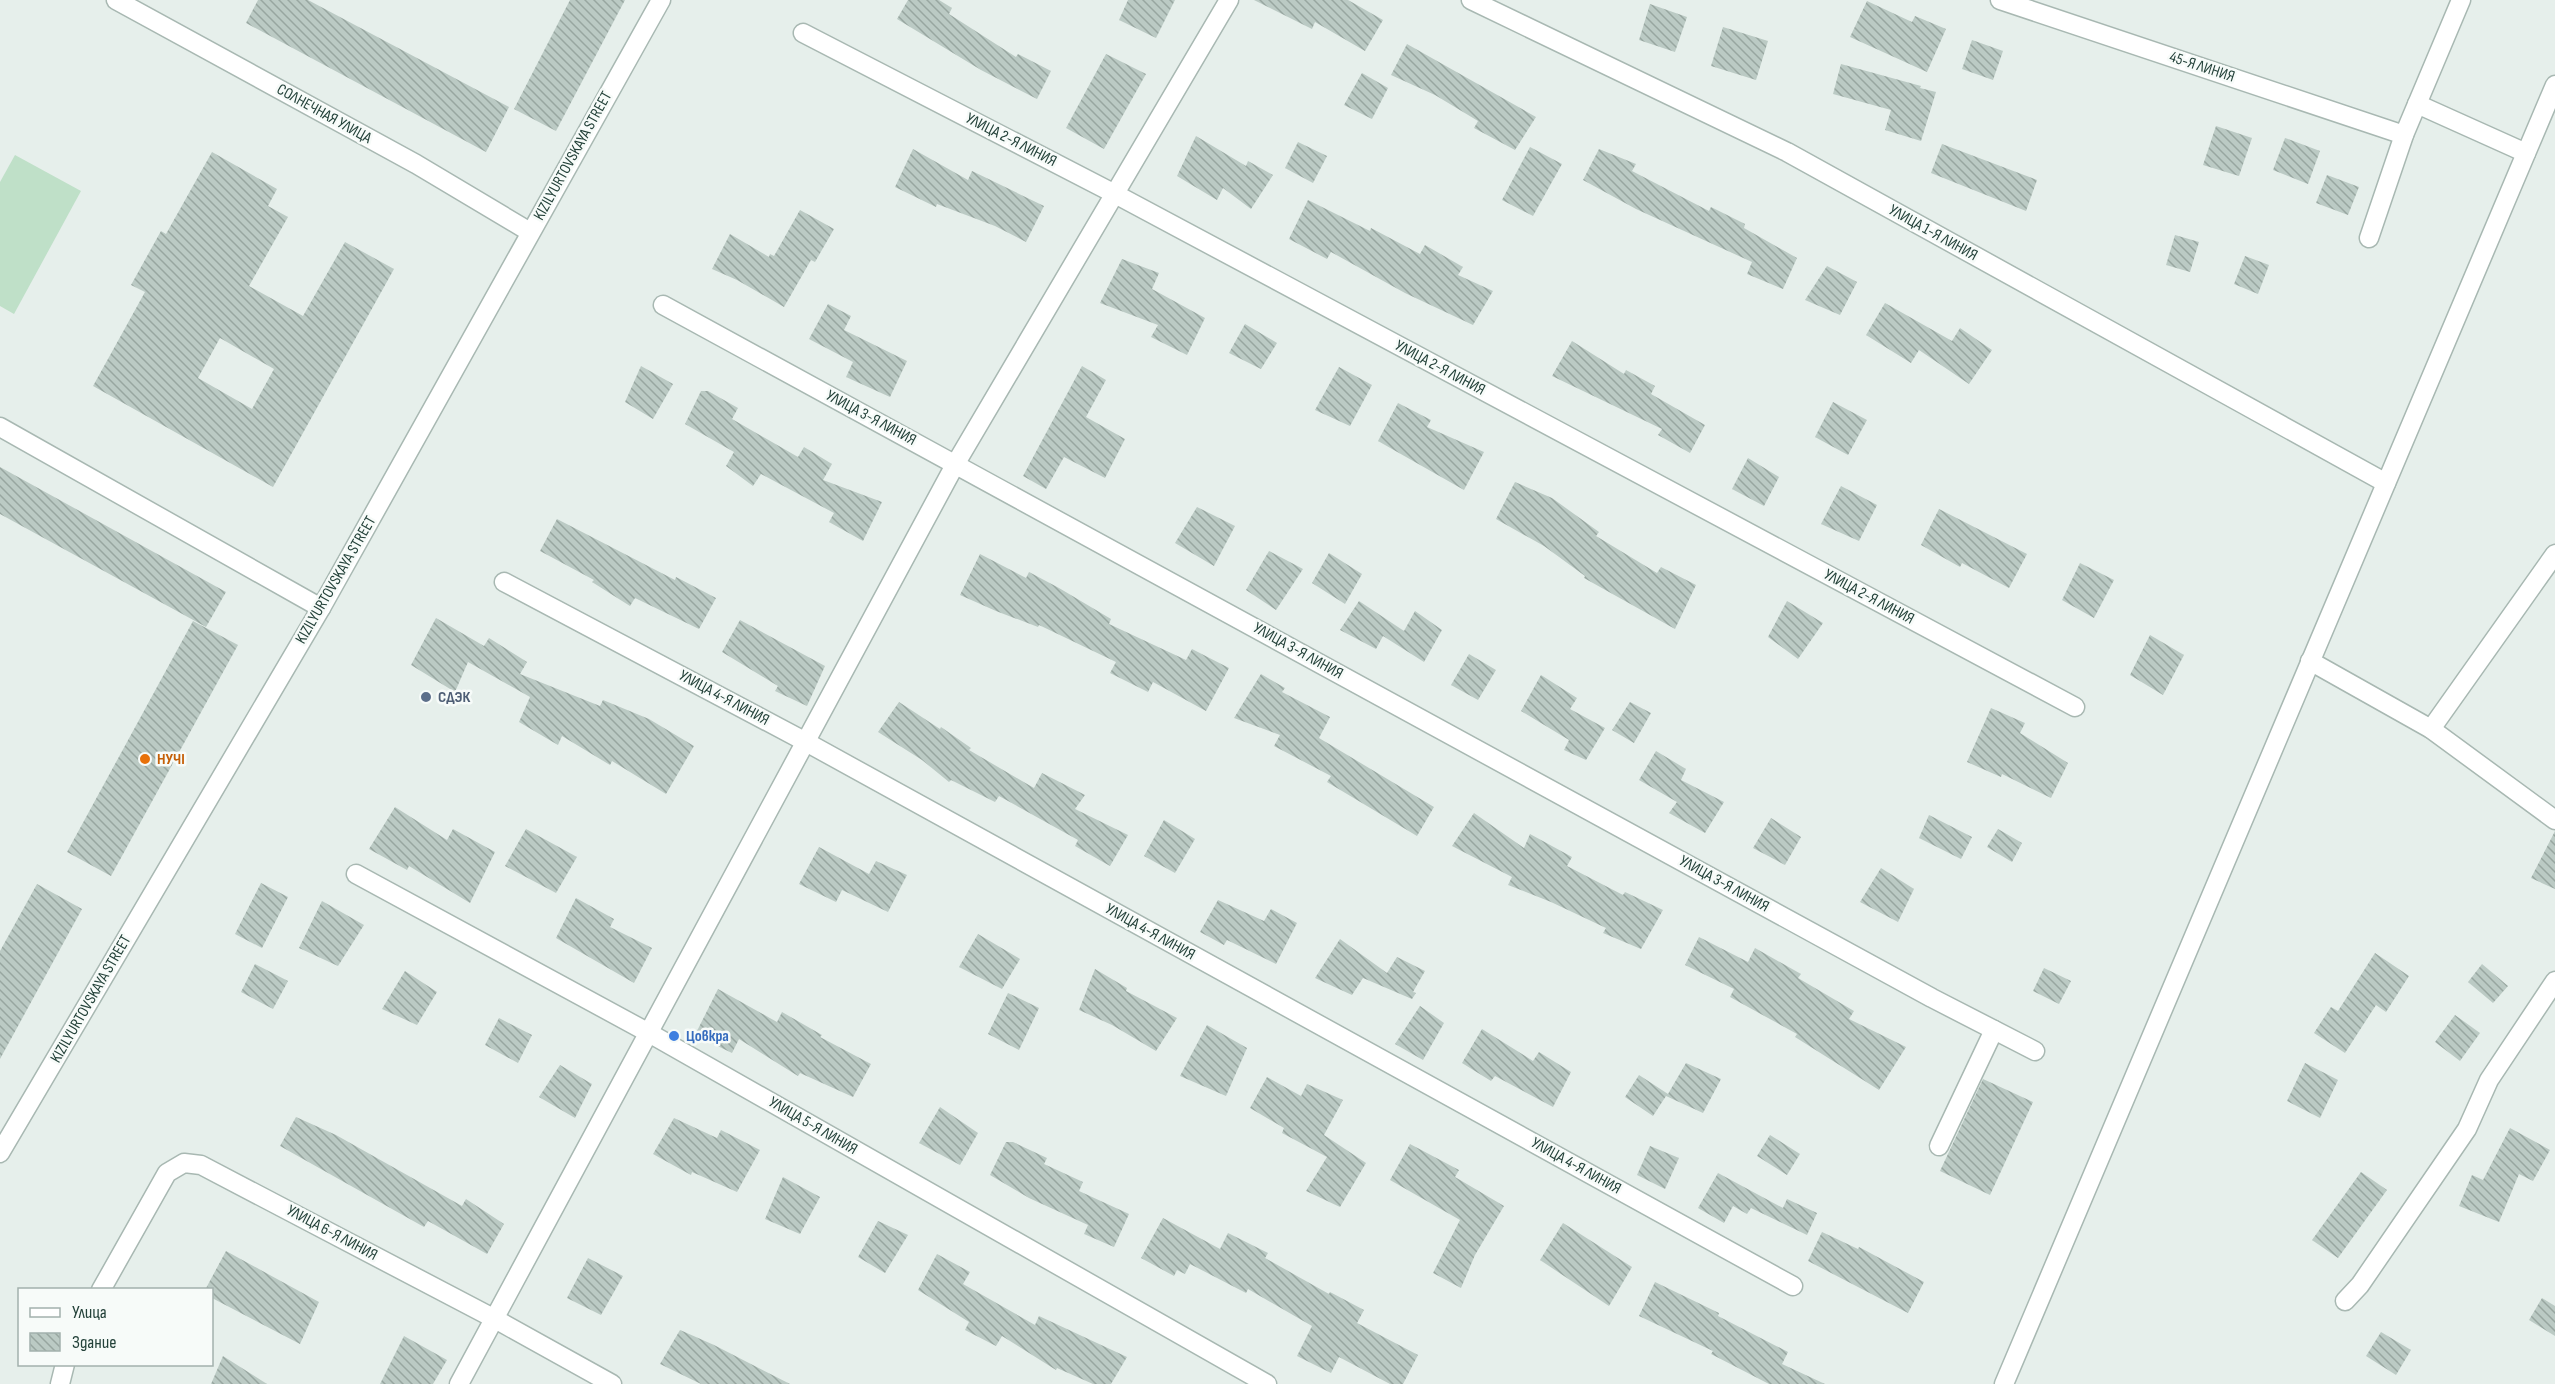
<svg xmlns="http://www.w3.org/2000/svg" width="2555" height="1384" font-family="'Sofia Sans Condensed',sans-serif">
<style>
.garden{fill:#bfe0c8}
.building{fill:url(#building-back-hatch);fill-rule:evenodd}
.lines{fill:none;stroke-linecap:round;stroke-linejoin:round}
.minor-casing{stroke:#a8b8b2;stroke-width:21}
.minor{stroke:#fff;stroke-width:18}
.service-dot{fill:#5c6f8a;stroke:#f7fbf9;stroke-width:2}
.food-dot{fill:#e8710a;stroke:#f7fbf9;stroke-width:2}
.shop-dot{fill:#3f7fe0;stroke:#f7fbf9;stroke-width:2}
.labels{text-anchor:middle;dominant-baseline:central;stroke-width:5;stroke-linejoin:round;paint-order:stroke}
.street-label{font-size:16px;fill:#24423a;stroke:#f7fbf9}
.service-label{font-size:16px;font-weight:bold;fill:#4e5e75;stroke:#f7fbf9;text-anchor:start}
.food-label{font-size:16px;font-weight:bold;fill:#c56008;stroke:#f7fbf9;text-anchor:start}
.shop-label{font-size:16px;font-weight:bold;fill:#366cbe;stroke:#f7fbf9;text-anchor:start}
</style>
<defs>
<pattern id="building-back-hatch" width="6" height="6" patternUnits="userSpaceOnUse" patternTransform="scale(1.5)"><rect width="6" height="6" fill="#bbcac4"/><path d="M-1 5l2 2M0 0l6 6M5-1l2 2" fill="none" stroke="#98a6a0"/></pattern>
</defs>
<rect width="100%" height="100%" fill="#e6efeb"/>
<path class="garden" d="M 15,155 L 81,191 L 14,314 L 0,306 L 0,182 Z"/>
<g class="building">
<path d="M 258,0 L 308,0 L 509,107 L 486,152 L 246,23 Z"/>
<path d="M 570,0 L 625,0 L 556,131 L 514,109 Z"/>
<path d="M 908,0 L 939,0 L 952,8 L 949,14 L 1016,57 L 1018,54 L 1051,71 L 1037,99 L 981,70 L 897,19 Z"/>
<path d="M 1128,0 L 1175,0 L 1156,38 L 1119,20 Z"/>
<path d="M 1254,0 L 1348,0 L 1383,20 L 1365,51 L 1315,22 L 1312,29 Z"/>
<path d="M 1867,1 L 1912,22 L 1915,16 L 1946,29 L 1927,72 L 1850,37 Z"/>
<path d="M 1650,4 L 1687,17 L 1675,52 L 1639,40 Z"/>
<path d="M 1723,27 L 1768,41 L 1756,80 L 1711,66 Z"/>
<path d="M 1972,40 L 2003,51 L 1993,80 L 1962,69 Z"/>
<path d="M 1407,44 L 1536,117 L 1515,150 L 1474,128 L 1478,121 L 1435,95 L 1391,75 Z"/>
<path d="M 1106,54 L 1146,74 L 1104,149 L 1066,128 Z"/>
<path d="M 1841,64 L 1921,86 L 1920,88 L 1936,92 L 1921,141 L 1885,130 L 1891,110 L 1833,94 Z"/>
<path d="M 1362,73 L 1388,88 L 1372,119 L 1344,105 Z"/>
<path d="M 2216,126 L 2252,138 L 2239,176 L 2203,165 Z"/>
<path d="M 1196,136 L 1246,166 L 1248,161 L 1273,175 L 1251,209 L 1223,188 L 1217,200 L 1177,176 Z"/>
<path d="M 2285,138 L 2320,151 L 2308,184 L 2273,170 Z"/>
<path d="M 1298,142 L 1327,156 L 1313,183 L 1285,168 Z"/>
<path d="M 1942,144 L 2037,180 L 2026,211 L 1931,173 Z"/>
<path d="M 1530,147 L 1562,164 L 1533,216 L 1502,200 Z"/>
<path d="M 913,149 L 968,180 L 972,171 L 1044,206 L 1026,242 L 995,226 L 937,204 L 936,207 L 895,187 Z"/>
<path d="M 1599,149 L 1636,164 L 1632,171 L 1709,211 L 1711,207 L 1745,224 L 1744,228 L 1797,258 L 1783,289 L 1747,274 L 1752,262 L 1636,209 L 1583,180 Z"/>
<path d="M 212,152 L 277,189 L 268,206 L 288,217 L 249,286 L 303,316 L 345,242 L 394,269 L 273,487 L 93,386 L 145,292 L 131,285 L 161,231 L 166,234 ZM 220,338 L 274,369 L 252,409 L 198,378 Z"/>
<path d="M 2327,175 L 2359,187 L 2348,215 L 2316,203 Z"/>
<path d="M 1308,200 L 1370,231 L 1371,228 L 1420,254 L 1425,245 L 1463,267 L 1458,275 L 1493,291 L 1473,325 L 1405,293 L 1331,252 L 1327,259 L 1289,239 Z"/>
<path d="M 800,210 L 834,229 L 815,262 L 811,260 L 784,307 L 737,280 L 712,269 L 730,234 L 769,257 L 770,254 L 774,256 Z"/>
<path d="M 2175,235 L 2199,242 L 2190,272 L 2166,265 Z"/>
<path d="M 2245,256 L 2269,265 L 2258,294 L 2234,284 Z"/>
<path d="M 1122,259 L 1159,273 L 1152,289 L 1205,318 L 1187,355 L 1151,337 L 1158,325 L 1100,303 Z"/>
<path d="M 1827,266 L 1857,282 L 1840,315 L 1805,300 Z"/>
<path d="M 1885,303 L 1952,341 L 1960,328 L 1992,350 L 1969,384 L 1919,350 L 1911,363 L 1866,335 Z"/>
<path d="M 828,304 L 851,316 L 844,330 L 907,361 L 890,397 L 846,377 L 853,362 L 809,339 Z"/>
<path d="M 1245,324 L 1277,343 L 1261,369 L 1229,353 Z"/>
<path d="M 1572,341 L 1624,374 L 1626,370 L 1655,386 L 1651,394 L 1705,425 L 1690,453 L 1658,435 L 1662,429 L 1552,376 Z"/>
<path d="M 641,366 L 673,384 L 653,419 L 625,402 Z"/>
<path d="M 1082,366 L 1106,380 L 1086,417 L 1125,439 L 1105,478 L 1064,457 L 1046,489 L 1023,476 Z"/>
<path d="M 1339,367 L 1372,385 L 1350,426 L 1315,410 Z"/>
<path d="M 701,391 L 708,391 L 738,408 L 732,419 L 798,457 L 804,447 L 832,464 L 823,480 L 882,502 L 863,541 L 829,522 L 834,513 L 761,474 L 753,486 L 726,466 L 734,452 L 685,424 Z"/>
<path d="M 1833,402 L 1867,420 L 1848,455 L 1815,437 Z"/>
<path d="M 1398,403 L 1431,420 L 1427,427 L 1484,452 L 1464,490 L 1378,441 Z"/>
<path d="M 1748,458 L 1779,477 L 1764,506 L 1732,489 Z"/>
<path d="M 0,467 L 226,592 L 206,627 L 0,514 Z"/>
<path d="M 1515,482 L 1552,498 L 1599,532 L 1596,536 L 1657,573 L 1661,567 L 1696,585 L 1675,629 L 1584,578 L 1585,576 L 1544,546 L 1496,519 Z"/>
<path d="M 1841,486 L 1877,505 L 1859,541 L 1821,524 Z"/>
<path d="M 1197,507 L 1235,526 L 1214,566 L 1175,543 Z"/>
<path d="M 1939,509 L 2027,554 L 2009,588 L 1962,563 L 1960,567 L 1921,545 Z"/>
<path d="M 557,519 L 675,580 L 676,577 L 716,598 L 699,629 L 635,598 L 630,606 L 592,582 L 594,580 L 540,551 Z"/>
<path d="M 1269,551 L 1303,569 L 1276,610 L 1246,590 Z"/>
<path d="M 1329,553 L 1362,574 L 1345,604 L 1312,583 Z"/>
<path d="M 980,554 L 1026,578 L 1029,572 L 1059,588 L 1111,619 L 1109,624 L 1186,660 L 1192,649 L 1229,668 L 1206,711 L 1153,682 L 1148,692 L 1110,673 L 1116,662 L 1039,625 L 1038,627 L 996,611 L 960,595 Z"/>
<path d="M 2080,563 L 2114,580 L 2094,618 L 2062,600 Z"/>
<path d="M 1359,601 L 1404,631 L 1415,611 L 1442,630 L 1424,662 L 1383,636 L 1376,649 L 1340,630 Z"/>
<path d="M 1787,601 L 1823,623 L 1798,659 L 1768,637 Z"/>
<path d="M 436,618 L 484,646 L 489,638 L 527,662 L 520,674 L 600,706 L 603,700 L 649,719 L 694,746 L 666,794 L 612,761 L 610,765 L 562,736 L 558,745 L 519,722 L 530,697 L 468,662 L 455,692 L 411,665 Z"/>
<path d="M 740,620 L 825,666 L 807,706 L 775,691 L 778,686 L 722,652 Z"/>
<path d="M 193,621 L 238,645 L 111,876 L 67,852 Z"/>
<path d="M 2150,635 L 2184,655 L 2163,695 L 2130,675 Z"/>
<path d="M 1469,654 L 1496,670 L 1478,700 L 1451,685 Z"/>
<path d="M 1261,674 L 1285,688 L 1282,692 L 1330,717 L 1319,738 L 1434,807 L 1417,836 L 1327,782 L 1331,776 L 1274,746 L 1280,735 L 1234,718 Z"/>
<path d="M 1541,675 L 1577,698 L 1570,709 L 1605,728 L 1586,760 L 1564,750 L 1569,740 L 1521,711 Z"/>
<path d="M 899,702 L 940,729 L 941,727 L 971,748 L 969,750 L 1034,788 L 1042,773 L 1085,795 L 1075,809 L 1128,835 L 1110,866 L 1075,846 L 1078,840 L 999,796 L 995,802 L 951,780 L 949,782 L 922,760 L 878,732 Z"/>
<path d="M 1630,702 L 1651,713 L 1634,743 L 1612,730 Z"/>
<path d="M 1991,708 L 2025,723 L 2020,733 L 2068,763 L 2051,798 L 2002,774 L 2001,777 L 1967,762 Z"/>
<path d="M 1656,751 L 1686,769 L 1681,780 L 1724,802 L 1705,833 L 1669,813 L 1677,802 L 1639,780 Z"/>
<path d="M 395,807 L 447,840 L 453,829 L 495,852 L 470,903 L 409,866 L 407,870 L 369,849 Z"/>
<path d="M 1474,813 L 1524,848 L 1530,834 L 1572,857 L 1567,866 L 1623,895 L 1625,892 L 1663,910 L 1641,949 L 1603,933 L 1606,928 L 1551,902 L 1508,885 L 1512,877 L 1452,846 Z"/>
<path d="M 1929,815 L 1972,837 L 1961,859 L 1919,838 Z"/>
<path d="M 1771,818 L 1801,837 L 1785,865 L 1753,848 Z"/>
<path d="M 1164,820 L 1195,839 L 1175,873 L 1144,856 Z"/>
<path d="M 526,829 L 577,857 L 556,893 L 505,866 Z"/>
<path d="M 1998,829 L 2022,843 L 2012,862 L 1987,847 Z"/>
<path d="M 2555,831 L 2555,889 L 2531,878 Z"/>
<path d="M 819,847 L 869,874 L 876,861 L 907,875 L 888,912 L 842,890 L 836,902 L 799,884 Z"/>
<path d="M 1881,868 L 1914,889 L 1898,922 L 1860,902 Z"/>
<path d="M 261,883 L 288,897 L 262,948 L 235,934 Z"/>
<path d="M 37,884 L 82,909 L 0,1059 L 0,951 Z"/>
<path d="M 576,898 L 614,919 L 610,927 L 652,948 L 634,983 L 556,938 Z"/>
<path d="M 1218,900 L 1264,921 L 1271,909 L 1297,923 L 1276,964 L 1227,940 L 1224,945 L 1200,932 Z"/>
<path d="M 322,901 L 364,925 L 338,966 L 299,948 Z"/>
<path d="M 978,934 L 1020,959 L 1002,989 L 959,967 Z"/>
<path d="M 1699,937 L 1748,962 L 1755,948 L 1801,974 L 1798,978 L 1854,1011 L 1849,1019 L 1906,1047 L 1879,1090 L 1795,1037 L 1797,1034 L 1730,997 L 1734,989 L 1685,965 Z"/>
<path d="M 1340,939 L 1387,973 L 1397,957 L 1425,971 L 1413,992 L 1416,993 L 1412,999 L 1363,978 L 1352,995 L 1315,978 Z"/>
<path d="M 2375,953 L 2409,976 L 2386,1012 L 2376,1005 L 2345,1053 L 2314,1033 L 2331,1007 L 2338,1011 Z"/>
<path d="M 255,964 L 288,981 L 273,1009 L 241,992 Z"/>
<path d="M 2482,964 L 2508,986 L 2493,1003 L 2468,982 Z"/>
<path d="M 2044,968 L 2071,981 L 2059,1004 L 2033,991 Z"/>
<path d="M 1095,969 L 1127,988 L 1126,991 L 1177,1018 L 1156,1051 L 1112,1025 L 1079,1010 Z"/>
<path d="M 405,971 L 437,992 L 417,1025 L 382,1009 Z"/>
<path d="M 718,989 L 777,1022 L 782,1012 L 822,1035 L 820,1037 L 871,1064 L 853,1097 L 800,1073 L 798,1076 L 739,1039 L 732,1053 L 695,1035 Z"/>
<path d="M 1008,993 L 1039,1008 L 1019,1050 L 988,1034 Z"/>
<path d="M 1420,1006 L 1444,1023 L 1423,1060 L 1395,1044 Z"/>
<path d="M 2455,1015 L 2480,1033 L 2460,1061 L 2435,1042 Z"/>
<path d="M 499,1018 L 532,1035 L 518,1063 L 485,1045 Z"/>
<path d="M 1207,1025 L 1247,1048 L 1226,1096 L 1180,1076 Z"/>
<path d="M 1482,1029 L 1533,1061 L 1539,1052 L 1571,1072 L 1553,1107 L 1495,1076 L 1491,1081 L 1462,1063 Z"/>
<path d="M 1686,1063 L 1721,1079 L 1703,1113 L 1666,1096 L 1653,1116 L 1625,1097 L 1639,1075 L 1668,1094 Z"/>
<path d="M 2305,1063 L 2338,1080 L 2320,1118 L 2287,1101 Z"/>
<path d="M 560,1065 L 592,1084 L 575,1118 L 539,1097 Z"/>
<path d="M 1267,1077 L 1301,1096 L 1307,1084 L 1343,1100 L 1324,1135 L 1366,1163 L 1340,1207 L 1306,1191 L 1327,1157 L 1282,1133 L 1284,1128 L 1250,1108 Z"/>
<path d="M 1983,1079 L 2033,1102 L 1990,1195 L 1940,1171 Z"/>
<path d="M 940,1107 L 978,1133 L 960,1165 L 919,1143 Z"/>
<path d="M 296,1117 L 336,1135 L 462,1206 L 466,1199 L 504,1224 L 487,1254 L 428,1221 L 424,1227 L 280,1146 Z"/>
<path d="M 674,1118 L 717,1138 L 721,1130 L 760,1150 L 737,1192 L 692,1172 L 691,1175 L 653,1154 Z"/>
<path d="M 2510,1128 L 2550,1150 L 2533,1181 L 2519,1174 L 2499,1222 L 2459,1206 L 2472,1175 L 2483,1180 Z"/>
<path d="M 1770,1135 L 1800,1154 L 1787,1175 L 1757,1156 Z"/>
<path d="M 1006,1142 L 1013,1142 L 1047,1158 L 1044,1164 L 1083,1182 L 1079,1191 L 1129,1214 L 1114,1247 L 1084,1234 L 1088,1225 L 1029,1198 L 990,1175 Z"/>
<path d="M 1410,1144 L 1459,1170 L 1455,1177 L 1504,1206 L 1475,1255 L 1461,1288 L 1433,1273 L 1460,1220 L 1390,1180 Z"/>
<path d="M 1650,1146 L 1679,1158 L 1665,1189 L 1637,1175 Z"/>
<path d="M 2361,1172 L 2387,1190 L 2338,1258 L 2312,1240 Z"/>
<path d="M 1718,1173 L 1783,1208 L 1787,1199 L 1817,1213 L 1807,1235 L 1751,1208 L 1747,1214 L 1733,1206 L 1724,1223 L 1698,1208 Z"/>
<path d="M 783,1177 L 820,1197 L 800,1234 L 765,1219 Z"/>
<path d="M 1163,1218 L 1220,1249 L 1228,1233 L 1268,1253 L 1265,1258 L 1329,1294 L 1330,1292 L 1364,1310 L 1357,1323 L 1418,1355 L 1403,1384 L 1390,1384 L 1339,1357 L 1331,1373 L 1297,1356 L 1312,1326 L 1248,1289 L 1246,1293 L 1190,1264 L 1185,1274 L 1177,1270 L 1174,1276 L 1141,1258 Z"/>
<path d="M 878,1221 L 908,1235 L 885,1273 L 858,1257 Z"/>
<path d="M 1563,1223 L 1632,1267 L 1609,1306 L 1540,1260 Z"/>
<path d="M 1822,1232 L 1858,1249 L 1859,1247 L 1924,1282 L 1908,1313 L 1808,1261 Z"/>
<path d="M 226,1251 L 319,1302 L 300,1344 L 212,1298 L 212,1290 L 205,1290 Z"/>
<path d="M 937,1254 L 970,1272 L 963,1284 L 1035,1325 L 1039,1316 L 1127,1357 L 1111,1384 L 1093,1384 L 1057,1368 L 1056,1370 L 1002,1336 L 996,1346 L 965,1330 L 969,1322 L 918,1290 Z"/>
<path d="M 588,1258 L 623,1276 L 601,1315 L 567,1298 Z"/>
<path d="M 1655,1282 L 1719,1313 L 1718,1316 L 1788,1352 L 1782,1364 L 1825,1384 L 1769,1384 L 1711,1354 L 1713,1351 L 1639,1316 Z"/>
<path d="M 2542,1298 L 2555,1306 L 2555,1336 L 2529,1320 Z"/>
<path d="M 680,1330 L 714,1345 L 790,1384 L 701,1384 L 660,1364 Z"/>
<path d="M 2381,1332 L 2411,1350 L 2396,1375 L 2366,1356 Z"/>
<path d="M 404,1336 L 447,1360 L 433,1384 L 380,1384 Z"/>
<path d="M 223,1356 L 267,1384 L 211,1384 Z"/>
</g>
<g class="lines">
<defs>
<g id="minor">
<path d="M 116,0 L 416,164 L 530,232"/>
<path d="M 1471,0 L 1787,152 L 2386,483"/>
<path d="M 2000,0 L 2404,135"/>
<path d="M 803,33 L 1115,194 L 2075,707"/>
<path d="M 2417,104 L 2526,153"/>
<path d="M 2369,238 L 2404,135 L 2461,0"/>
<path d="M 663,305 L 1932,998 L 2035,1051"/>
<path d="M 0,427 L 321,608"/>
<path d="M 504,582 L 806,742 L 1793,1286"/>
<path d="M 2310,661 L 2431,729 L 2555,820"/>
<path d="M 2431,729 L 2555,554"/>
<path d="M 356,874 L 649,1033 L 1267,1384"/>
<path d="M 1939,1146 L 1994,1030"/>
<path d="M 0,1153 L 321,608 L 661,0"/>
<path d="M 101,1290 L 167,1173 L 184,1163 L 201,1165 L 495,1319 L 612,1384"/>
<path d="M 2345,1301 L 2360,1285 L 2467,1129 L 2489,1080 L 2555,981"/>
<path d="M 60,1384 L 65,1364"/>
<path d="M 459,1384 L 956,463 L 1229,0"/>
<path d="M 2004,1384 L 2555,85"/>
</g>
</defs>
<use href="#minor" class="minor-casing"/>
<use href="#minor" class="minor"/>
</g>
<circle class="service-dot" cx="426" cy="697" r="6"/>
<circle class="food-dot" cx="145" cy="759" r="6"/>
<circle class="shop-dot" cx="674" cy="1036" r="6"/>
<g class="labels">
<g class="street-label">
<text transform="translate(2202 67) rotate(18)">45-Я ЛИНИЯ</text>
<text transform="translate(324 114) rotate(29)">СОЛНЕЧНАЯ УЛИЦА</text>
<text transform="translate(1011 140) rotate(27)">УЛИЦА 2-Я ЛИНИЯ</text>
<text transform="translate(573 156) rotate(-61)">KIZILYURTOVSKAYA STREET</text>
<text transform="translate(1933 233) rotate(29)">УЛИЦА 1-Я ЛИНИЯ</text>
<text transform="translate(1440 368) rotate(28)">УЛИЦА 2-Я ЛИНИЯ</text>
<text transform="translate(871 418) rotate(28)">УЛИЦА 3-Я ЛИНИЯ</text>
<text transform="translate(336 580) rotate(-60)">KIZILYURTOVSKAYA STREET</text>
<text transform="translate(1869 597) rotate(28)">УЛИЦА 2-Я ЛИНИЯ</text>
<text transform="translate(1298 651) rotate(29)">УЛИЦА 3-Я ЛИНИЯ</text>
<text transform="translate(724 698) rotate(28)">УЛИЦА 4-Я ЛИНИЯ</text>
<text transform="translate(1724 884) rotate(29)">УЛИЦА 3-Я ЛИНИЯ</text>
<text transform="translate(1150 932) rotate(29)">УЛИЦА 4-Я ЛИНИЯ</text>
<text transform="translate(91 999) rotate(-60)">KIZILYURTOVSKAYA STREET</text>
<text transform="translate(813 1126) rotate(30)">УЛИЦА 5-Я ЛИНИЯ</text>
<text transform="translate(1576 1166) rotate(29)">УЛИЦА 4-Я ЛИНИЯ</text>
<text transform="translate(332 1233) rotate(28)">УЛИЦА 6-Я ЛИНИЯ</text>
</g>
<g class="service-label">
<text x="438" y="697">СДЭК</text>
</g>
<g class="food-label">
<text x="157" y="759">НУЧI</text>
</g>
<g class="shop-label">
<text x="686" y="1036">Цовкра</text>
</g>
</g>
<rect x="18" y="1288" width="195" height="78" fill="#f7fbf9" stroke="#a3b1ad" stroke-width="1.5"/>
<rect x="30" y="1308" width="30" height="9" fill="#ffffff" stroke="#a3b1ad" stroke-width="1.5"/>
<text x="72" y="1318" font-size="18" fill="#24423a">Улица</text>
<rect x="30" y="1333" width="30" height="18" fill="url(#building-back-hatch)" stroke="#a3b1ad" stroke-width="1.5"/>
<text x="72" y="1348" font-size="18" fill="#24423a">Здание</text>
</svg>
